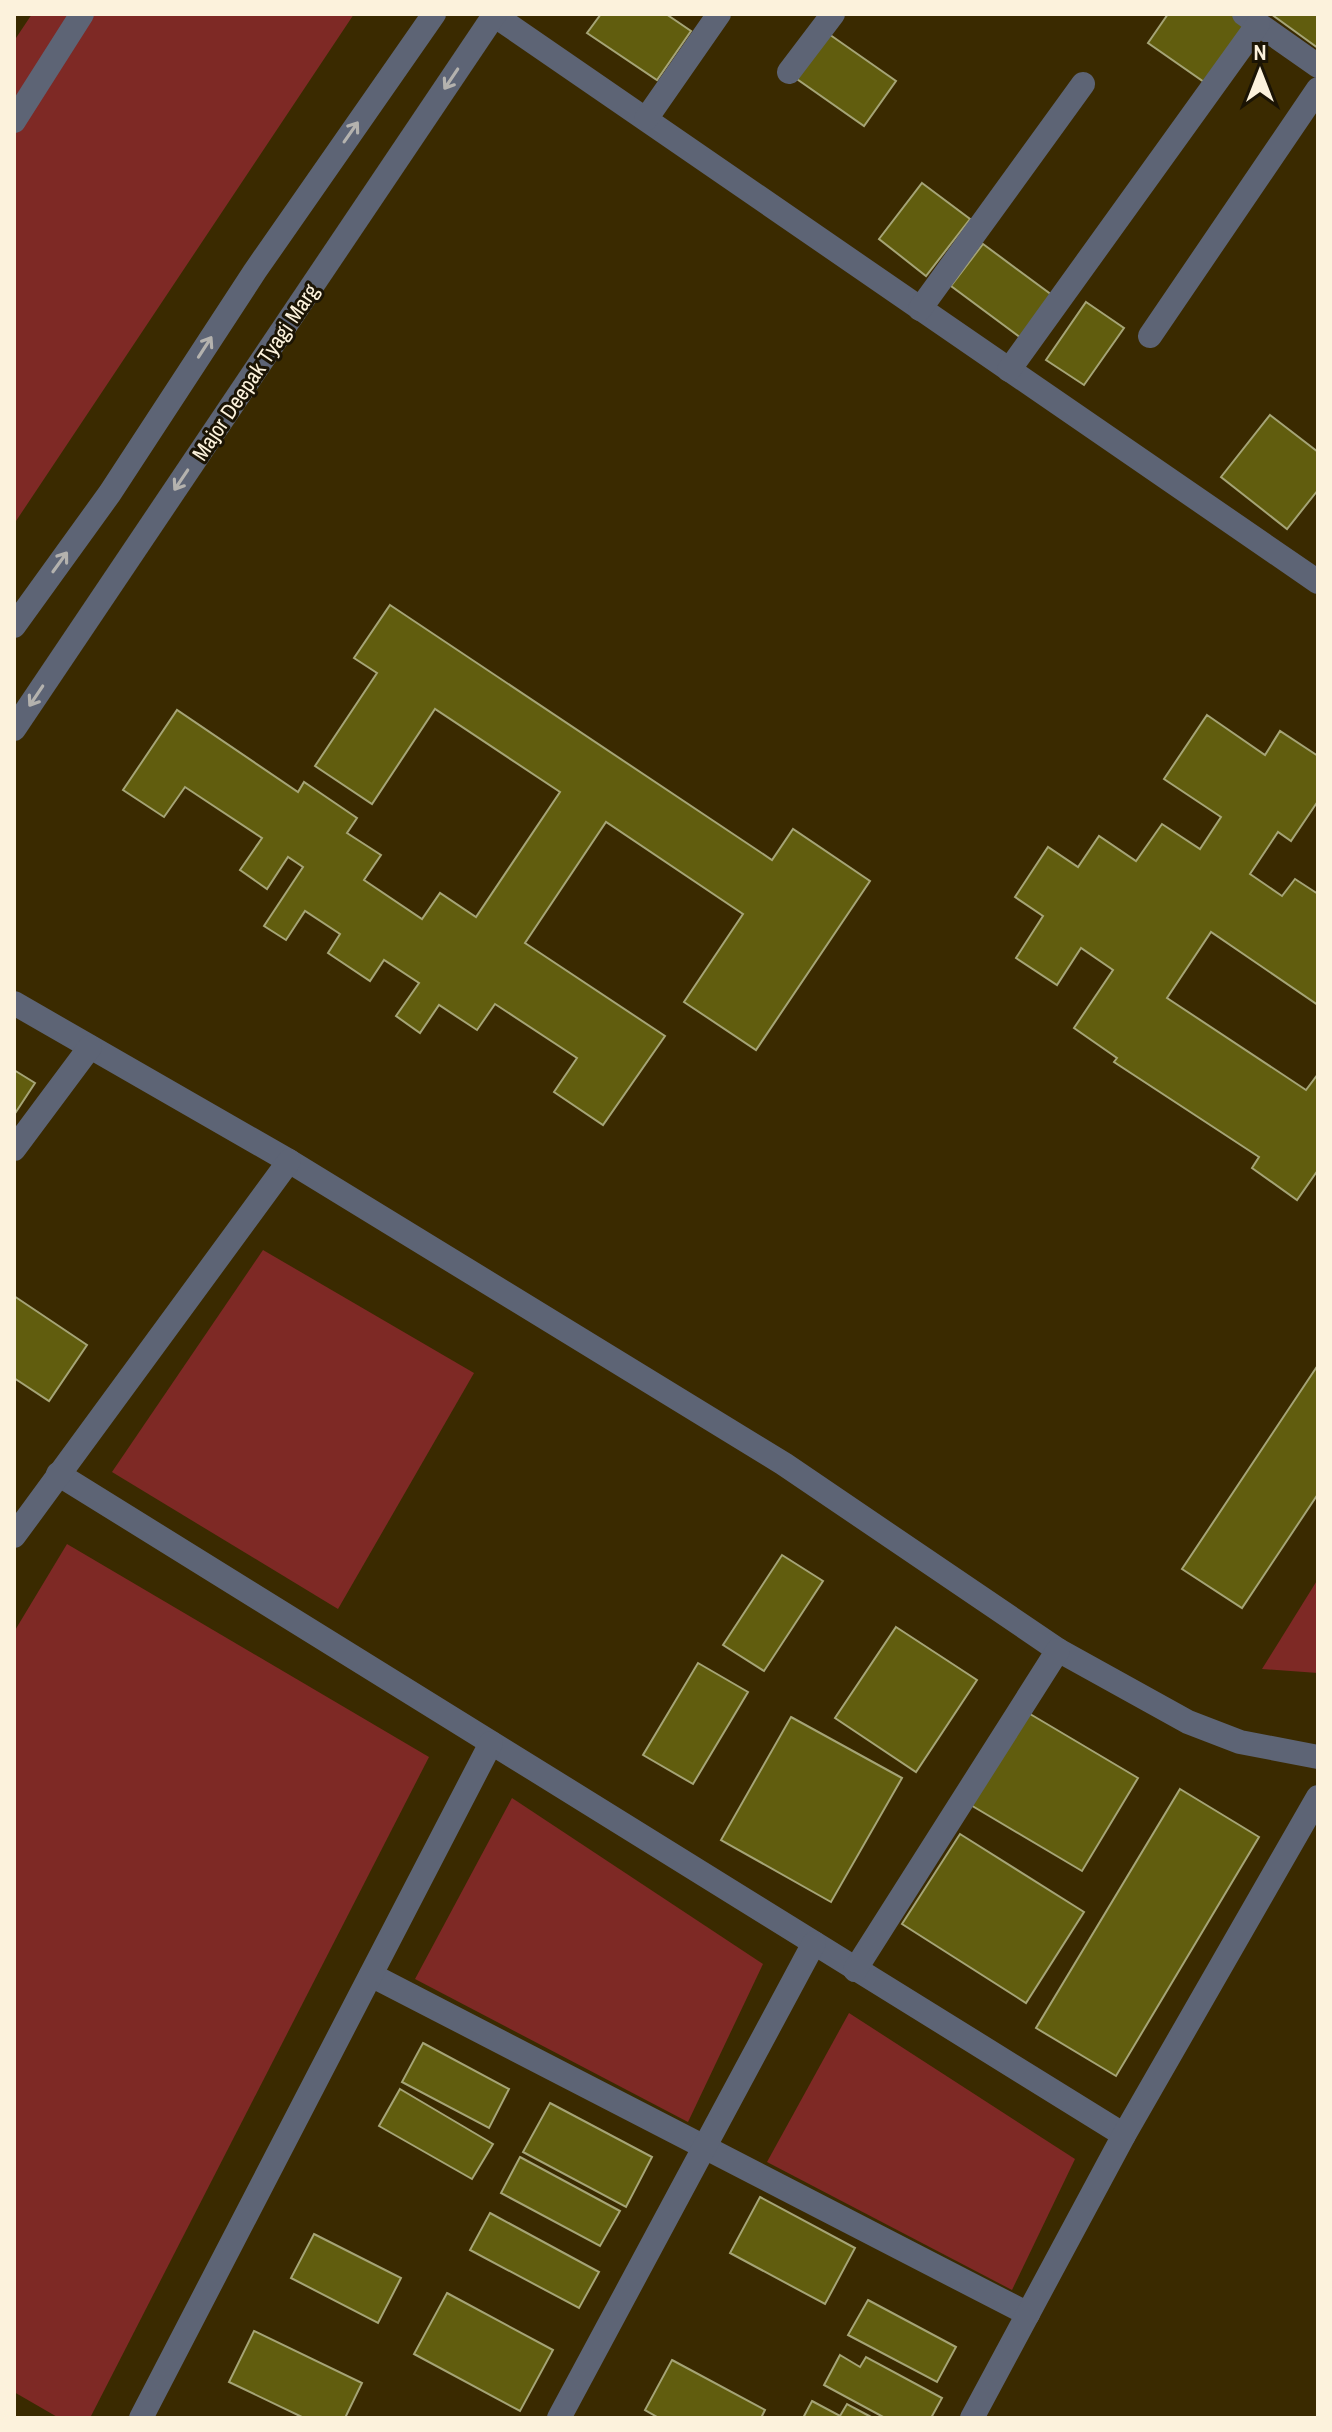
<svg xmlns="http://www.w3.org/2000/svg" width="1332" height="2432" font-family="'Archivo Narrow',sans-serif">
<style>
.green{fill:#7e2925}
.building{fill:#615d0e;stroke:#a5a476;stroke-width:2}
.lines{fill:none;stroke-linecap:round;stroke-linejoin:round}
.minor{stroke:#5d6475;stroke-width:24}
.oneway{stroke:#b4b2ae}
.labels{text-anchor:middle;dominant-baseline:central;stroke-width:6;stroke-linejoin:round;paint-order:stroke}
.street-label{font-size:22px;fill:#fcf2dc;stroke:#1b1404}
</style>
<rect width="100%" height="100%" fill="#3a2a00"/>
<g class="green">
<path d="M 32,14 L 354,14 L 14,524 L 14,41 Z"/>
<path d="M 263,1250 L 474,1373 L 338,1609 L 112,1472 Z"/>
<path d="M 67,1544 L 429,1757 L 90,2418 L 59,2418 L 14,2392 L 14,1632 Z"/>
<path d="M 1318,1579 L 1318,1673 L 1262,1669 Z"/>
<path d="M 512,1798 L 763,1964 L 688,2122 L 415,1979 Z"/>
<path d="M 849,2013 L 1075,2159 L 1012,2290 L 767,2162 Z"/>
</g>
<g class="building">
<path d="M 601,14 L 666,14 L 691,31 L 657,80 L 587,33 Z"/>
<path d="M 1168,14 L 1239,14 L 1250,21 L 1207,84 L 1148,43 Z"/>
<path d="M 1271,14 L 1318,14 L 1318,48 Z"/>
<path d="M 826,32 L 896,81 L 864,126 L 794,77 Z"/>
<path d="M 922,183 L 970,219 L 926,276 L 879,239 Z"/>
<path d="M 983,244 L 1056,298 L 1025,341 L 951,286 Z"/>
<path d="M 1086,302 L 1124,328 L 1084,385 L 1046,360 Z"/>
<path d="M 1270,415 L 1318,452 L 1318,490 L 1287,529 L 1221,477 Z"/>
<path d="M 390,605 L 772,860 L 793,829 L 870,881 L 756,1050 L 684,1002 L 743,914 L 606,822 L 525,943 L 665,1036 L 603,1125 L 554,1092 L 577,1058 L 495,1004 L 477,1030 L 439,1005 L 420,1033 L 396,1016 L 419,983 L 384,960 L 370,981 L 328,953 L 340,934 L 305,911 L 286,940 L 264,926 L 303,867 L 288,857 L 267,889 L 240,870 L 262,838 L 185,787 L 164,817 L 123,790 L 177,710 L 298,792 L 304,782 L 357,818 L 347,833 L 381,855 L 364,880 L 422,919 L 440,893 L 476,917 L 560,792 L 435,709 L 372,804 L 315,766 L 377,673 L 354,658 Z"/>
<path d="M 1207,715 L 1265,755 L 1280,731 L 1318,756 L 1318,801 L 1291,841 L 1278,832 L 1250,874 L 1282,896 L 1295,879 L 1318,894 L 1318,1005 L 1211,932 L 1167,998 L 1306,1090 L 1318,1074 L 1318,1170 L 1297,1200 L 1252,1168 L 1259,1157 L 1114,1062 L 1117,1058 L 1074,1028 L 1113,970 L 1081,948 L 1057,985 L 1016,958 L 1043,916 L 1015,897 L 1048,847 L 1078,867 L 1099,836 L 1136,861 L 1162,824 L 1200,849 L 1221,817 L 1164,779 Z"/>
<path d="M 14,1070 L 35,1083 L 14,1115 Z"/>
<path d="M 14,1296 L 87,1345 L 49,1401 L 14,1378 Z"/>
<path d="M 1318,1365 L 1318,1494 L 1242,1608 L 1182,1569 Z"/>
<path d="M 782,1555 L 823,1581 L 764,1671 L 723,1645 Z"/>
<path d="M 896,1627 L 977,1680 L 916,1772 L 835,1718 Z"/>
<path d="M 698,1663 L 748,1692 L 693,1784 L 643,1755 Z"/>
<path d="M 1025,1711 L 1138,1778 L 1082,1871 L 969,1804 Z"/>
<path d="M 791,1717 L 902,1778 L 831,1902 L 721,1840 Z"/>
<path d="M 1180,1789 L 1259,1837 L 1116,2076 L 1036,2028 Z"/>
<path d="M 960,1834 L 1084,1912 L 1026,2003 L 902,1924 Z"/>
<path d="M 423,2043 L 509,2089 L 489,2128 L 402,2082 Z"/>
<path d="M 400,2089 L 493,2144 L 472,2179 L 379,2126 Z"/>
<path d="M 550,2103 L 652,2157 L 626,2207 L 523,2152 Z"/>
<path d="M 520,2157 L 620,2211 L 600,2246 L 501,2193 Z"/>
<path d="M 760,2197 L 855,2248 L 825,2304 L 730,2253 Z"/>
<path d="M 490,2213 L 599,2272 L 579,2308 L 470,2250 Z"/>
<path d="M 314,2234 L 401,2278 L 378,2323 L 291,2278 Z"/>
<path d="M 447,2293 L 553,2350 L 520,2411 L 414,2354 Z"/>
<path d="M 868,2300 L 956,2347 L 937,2382 L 848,2335 Z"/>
<path d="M 254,2331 L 362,2383 L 345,2418 L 304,2418 L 229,2382 Z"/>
<path d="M 840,2355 L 860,2367 L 866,2357 L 942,2398 L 931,2418 L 885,2418 L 824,2385 Z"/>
<path d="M 672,2360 L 765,2410 L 761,2418 L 659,2418 L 645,2410 Z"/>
<path d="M 812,2401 L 840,2416 L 847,2404 L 873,2418 L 803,2418 Z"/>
</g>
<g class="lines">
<g class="minor">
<path d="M 1244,14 L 1318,66"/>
<path d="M 494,15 L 1318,582"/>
<path d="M 789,72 L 833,14"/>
<path d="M 646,119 L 719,14"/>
<path d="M 14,121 L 82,14"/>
<path d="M 920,309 L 1083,84"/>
<path d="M 1150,336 L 1318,89"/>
<path d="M 1009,370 L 1258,24"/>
<path d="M 14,626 L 110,493 L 255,271 L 434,14"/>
<path d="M 14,729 L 495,14"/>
<path d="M 14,1003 L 289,1161 L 784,1464 L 1058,1650 L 1188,1722 L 1240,1742 L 1318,1757"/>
<path d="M 14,1149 L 90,1047"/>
<path d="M 58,1474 L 1124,2135"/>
<path d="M 14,1536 L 289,1161"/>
<path d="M 855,1970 L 1058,1650"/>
<path d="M 371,1975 L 1028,2314"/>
<path d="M 141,2418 L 491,1743"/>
<path d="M 559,2418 L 814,1943"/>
<path d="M 972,2418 L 1124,2135 L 1318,1797"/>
</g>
</g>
<defs><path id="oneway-shaft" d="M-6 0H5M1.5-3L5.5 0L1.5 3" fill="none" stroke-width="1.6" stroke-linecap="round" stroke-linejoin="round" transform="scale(2)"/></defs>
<g class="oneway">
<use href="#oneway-shaft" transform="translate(451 79) rotate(124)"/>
<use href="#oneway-shaft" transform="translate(351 132) rotate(-55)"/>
<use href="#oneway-shaft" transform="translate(205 347) rotate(-57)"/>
<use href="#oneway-shaft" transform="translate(181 480) rotate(124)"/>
<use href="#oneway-shaft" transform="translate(60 562) rotate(-54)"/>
<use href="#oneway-shaft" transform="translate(36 696) rotate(124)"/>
</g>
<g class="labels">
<g class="street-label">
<text transform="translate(255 372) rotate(-56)">Major Deepak Tyagi Marg</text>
</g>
</g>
<rect width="1332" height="2432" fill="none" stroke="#fcf2dc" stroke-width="32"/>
<g transform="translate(1260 72)" stroke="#1b1404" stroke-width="6" paint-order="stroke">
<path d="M0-6L14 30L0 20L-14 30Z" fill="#fcf2dc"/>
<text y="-12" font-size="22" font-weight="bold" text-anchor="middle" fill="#fcf2dc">N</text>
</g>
</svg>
